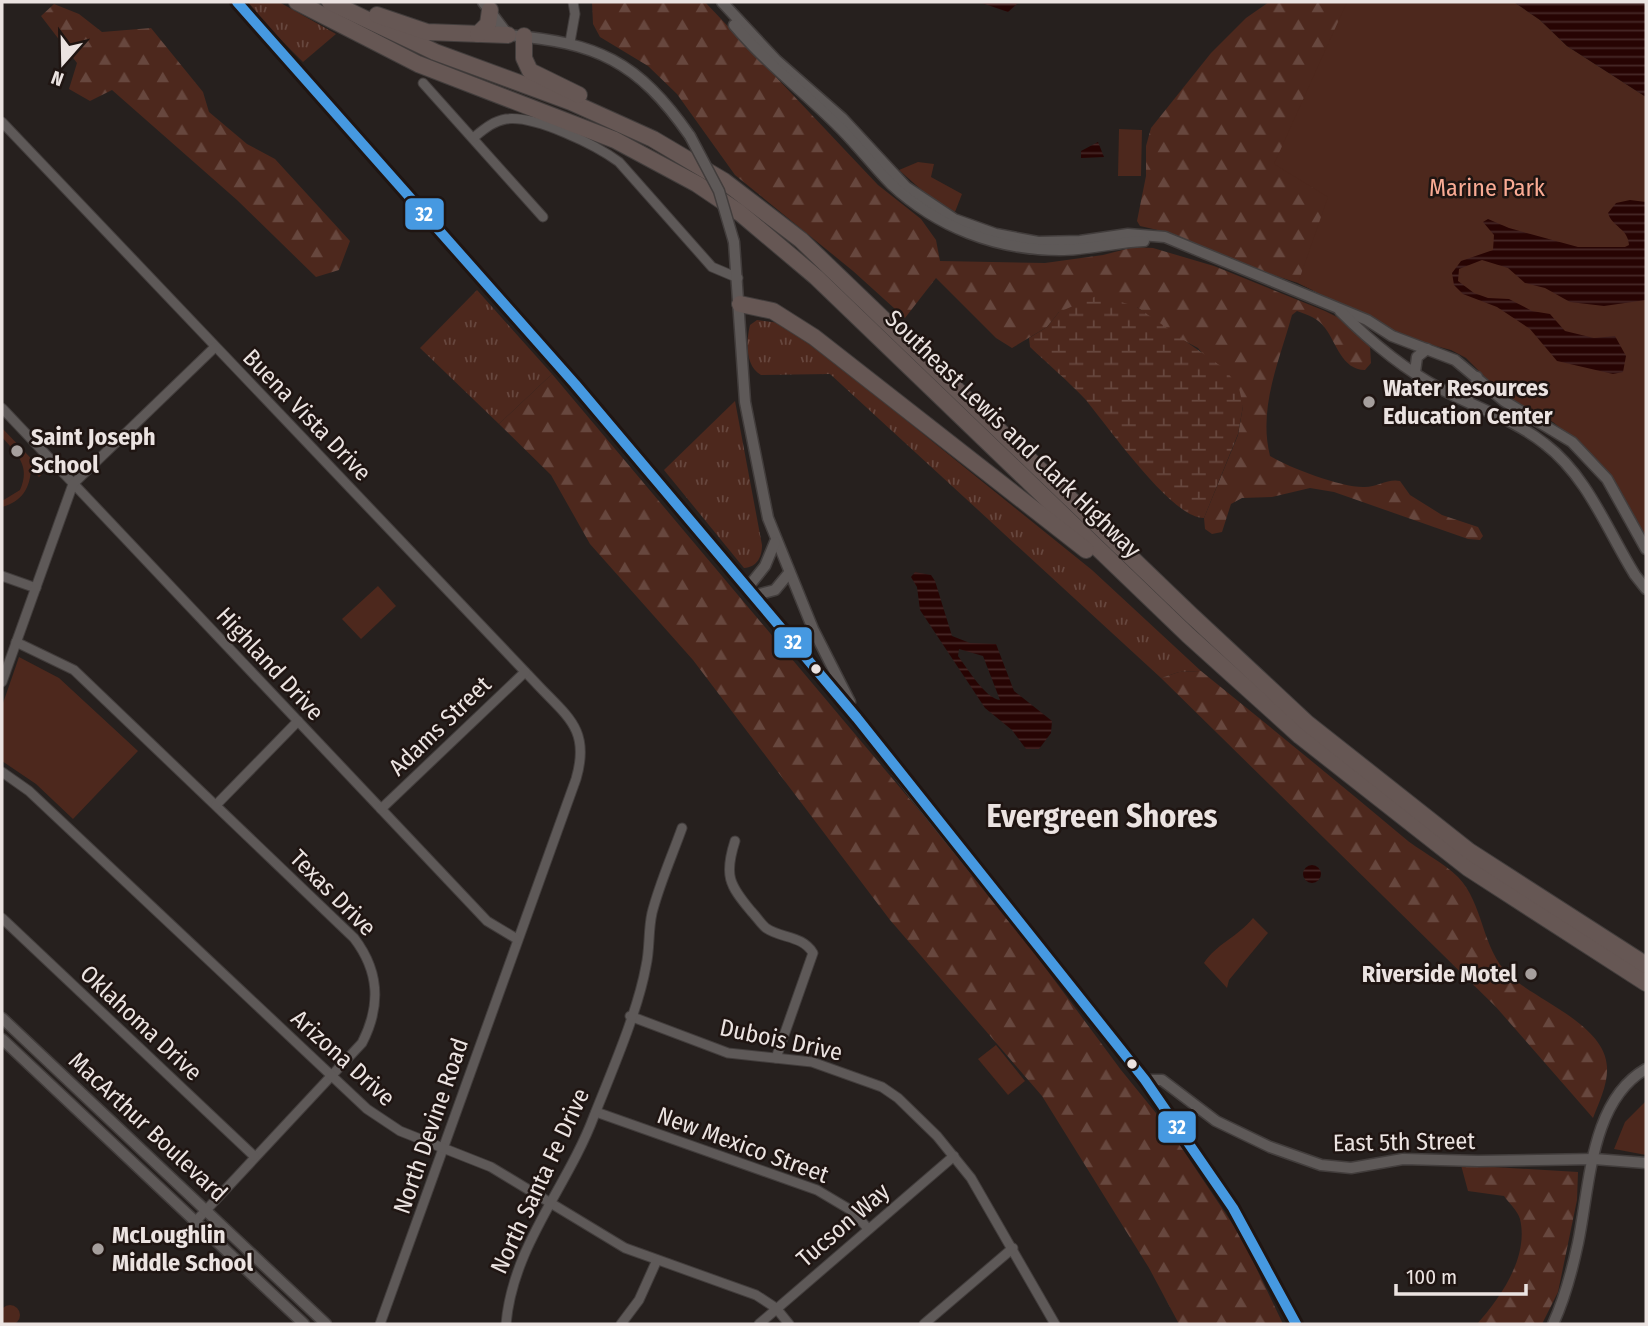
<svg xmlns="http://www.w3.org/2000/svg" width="1648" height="1326" font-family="'Fira Sans Condensed',sans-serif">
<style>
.grass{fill:url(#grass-tufts)}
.forest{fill:url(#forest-firs)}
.wetland{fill:url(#wetland-marsh)}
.park{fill:#4d281d}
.water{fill:url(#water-rules);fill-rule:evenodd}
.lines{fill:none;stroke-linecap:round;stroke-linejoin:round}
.minor-casing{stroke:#423d3c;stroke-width:11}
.tertiary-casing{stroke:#423d3c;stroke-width:13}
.motorway-casing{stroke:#423d3c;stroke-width:18}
.minor{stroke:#5e5958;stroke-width:9}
.tertiary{stroke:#5e5958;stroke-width:10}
.motorway{stroke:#665754;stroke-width:16}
.tertiary-bridge-casing{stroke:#423d3c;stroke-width:13;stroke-linecap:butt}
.tertiary-bridge{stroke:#5e5958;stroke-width:10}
.bus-1-casing{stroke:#1f1512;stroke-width:16}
.bus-1{stroke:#4699e1;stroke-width:10}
.poi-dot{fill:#a69f9d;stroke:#1f1512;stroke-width:2.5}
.bus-dot{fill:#ebe3e1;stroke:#1f1512;stroke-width:2.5}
.labels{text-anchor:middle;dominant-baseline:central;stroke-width:5;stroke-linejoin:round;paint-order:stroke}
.park-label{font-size:24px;fill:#faab94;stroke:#1f1512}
.poi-label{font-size:24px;font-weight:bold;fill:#ebe3e1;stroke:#1f1512;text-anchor:start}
.street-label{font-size:24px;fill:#ebe3e1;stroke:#1f1512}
.district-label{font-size:32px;font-weight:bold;fill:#ebe3e1;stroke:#1f1512}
.line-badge{stroke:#1f1512;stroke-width:2.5}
.badge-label{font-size:19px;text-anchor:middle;font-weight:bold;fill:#fff}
</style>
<defs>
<pattern id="grass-tufts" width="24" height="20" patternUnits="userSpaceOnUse" patternTransform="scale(1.75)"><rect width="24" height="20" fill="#4d281d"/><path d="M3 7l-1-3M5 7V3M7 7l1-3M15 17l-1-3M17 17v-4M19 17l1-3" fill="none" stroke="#67473e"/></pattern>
<pattern id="forest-firs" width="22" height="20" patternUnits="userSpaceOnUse" patternTransform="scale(1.75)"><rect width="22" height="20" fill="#4d281d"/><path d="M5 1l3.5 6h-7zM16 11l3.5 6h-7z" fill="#67473e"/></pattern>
<pattern id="wetland-marsh" width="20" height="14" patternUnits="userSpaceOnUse" patternTransform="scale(1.75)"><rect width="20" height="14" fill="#4d281d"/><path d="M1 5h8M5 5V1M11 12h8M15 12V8" fill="none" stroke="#67473e"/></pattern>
<pattern id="water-rules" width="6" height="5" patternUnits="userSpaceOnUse" patternTransform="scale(1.75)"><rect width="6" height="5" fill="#270403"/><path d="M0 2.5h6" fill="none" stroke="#462827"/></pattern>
</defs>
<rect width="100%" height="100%" fill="#26201e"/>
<g class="grass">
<path d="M 243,2 L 279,2 L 336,34 L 303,62 Z"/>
<path d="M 477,290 L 552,374 L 499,424 L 420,348 Z"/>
<path d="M 757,320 L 780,323 L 835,363 L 1092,570 L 1201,671 L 1179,672 L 1161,678 L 830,374 L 761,375 C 745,366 746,341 750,325 Z"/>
<path d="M 735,401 L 762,545 C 762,557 757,567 744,568 L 664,470 Z"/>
</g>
<g class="forest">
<path d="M 592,2 L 705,2 L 878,185 L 921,219 L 936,240 L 940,261 L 1045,263 L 1103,255 L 1134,247 L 1153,248 L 1214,266 L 1325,311 L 1347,322 L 1370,346 L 1371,363 L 1365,370 C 1342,370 1336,342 1325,328 C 1318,318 1308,315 1297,311 L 1292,315 C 1279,362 1258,408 1270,456 C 1290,468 1340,487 1363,487 C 1376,488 1388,478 1400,481 L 1410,495 L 1442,515 L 1478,527 L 1483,536 L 1480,540 L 1468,539 L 1334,492 L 1310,488 L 1272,497 L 1242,498 L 1231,504 L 1222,532 L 1212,534 L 1205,529 L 1204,518 L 1238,435 L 1243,406 L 1198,348 L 1175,336 L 1137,307 L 1059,312 L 1047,327 L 1012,348 L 996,338 L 936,278 L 905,318 L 853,271 L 735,175 L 677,94 L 648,66 L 600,37 L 593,24 Z"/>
<path d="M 1269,2 L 1464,2 L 1501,369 L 1372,319 L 1298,283 L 1258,270 L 1171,233 L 1140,226 L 1137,221 L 1146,176 L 1146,146 L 1151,128 L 1211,53 L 1246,18 Z"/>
<path d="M 54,4 L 79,14 L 102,32 L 151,28 L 203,92 L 209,112 L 247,144 L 275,159 L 350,241 L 339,270 L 316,277 L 237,200 L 112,90 L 90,101 L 69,89 L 77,63 L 41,16 Z"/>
<path d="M 552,374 L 998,904 L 1121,1070 L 1169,1129 L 1242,1238 L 1283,1324 L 1179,1324 L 1149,1268 L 1042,1096 L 890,920 L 693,660 L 590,544 L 551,475 L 499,424 Z"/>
<path d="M 1201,671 C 1268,725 1335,780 1402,836 C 1419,851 1442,861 1458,877 C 1484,904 1481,948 1509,975 C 1535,1000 1605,1024 1607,1067 C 1608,1084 1599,1102 1593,1118 L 1496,1007 L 1161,678 L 1179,672 Z"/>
<path d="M 1461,1165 L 1578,1172 L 1577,1200 L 1558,1292 L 1542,1324 L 1477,1324 C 1501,1297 1529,1257 1520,1219 C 1518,1211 1508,1202 1504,1196 L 1468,1191 Z"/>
</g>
<path class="wetland" d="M 1099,295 L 1137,307 L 1225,369 L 1239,388 L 1243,406 L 1238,434 L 1204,518 C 1172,519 1107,425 1085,399 C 1068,381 1048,364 1030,347 L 1029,338 L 1047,327 L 1059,312 Z"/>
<g class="park">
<path d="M 1347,2 L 1514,2 L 1540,20 L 1567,46 L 1646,97 L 1646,537 L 1620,490 L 1594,458 L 1553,422 L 1505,397 L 1466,358 L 1451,350 L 1401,337 L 1372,319 L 1298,283 L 1328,197 L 1274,164 Z"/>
<path d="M 1119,129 L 1142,130 L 1141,176 L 1118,176 Z"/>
<path d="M 918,162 L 934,164 L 931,177 L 962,194 L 955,212 L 926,194 L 899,170 Z"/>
<path d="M 2,428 L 44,472 L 39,477 L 31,469 C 30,489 21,502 2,507 L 2,501 L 20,490 C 31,466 17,454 2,437 Z"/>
<path d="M 378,586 L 396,606 L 361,639 L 342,619 Z"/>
<path d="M 19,657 L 59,678 L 138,751 L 73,819 L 36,784 L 2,761 L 2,706 Z"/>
<path d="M 1253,918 L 1268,933 L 1229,980 L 1227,988 L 1204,963 C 1215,945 1239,936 1253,918 Z"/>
<path d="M 996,1045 L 1025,1081 L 1008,1095 L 978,1059 Z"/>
<path d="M 1646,1101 L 1646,1155 L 1614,1149 L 1625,1122 Z"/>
<circle cx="10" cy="1315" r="10"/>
</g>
<g class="water">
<path d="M 979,2 L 1019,2 L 1008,12 Z"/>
<path d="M 1514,2 L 1646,2 L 1646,97 L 1567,46 L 1540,20 Z"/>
<path d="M 1098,142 L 1104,157 L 1081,158 L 1081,151 Z"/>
<path d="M 1630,200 L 1646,202 L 1646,300 L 1604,306 L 1570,302 L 1545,288 L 1525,283 L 1508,268 L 1482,260 L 1459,269 L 1458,281 L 1474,293 L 1488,298 L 1509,299 L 1532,311 L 1550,314 L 1565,331 L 1594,338 L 1615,336 L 1626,356 L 1623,372 L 1613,374 L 1557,361 L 1530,329 L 1497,307 L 1463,294 L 1454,285 L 1452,273 L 1461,261 L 1493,250 L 1494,235 L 1483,222 L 1488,219 L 1509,228 L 1578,247 L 1625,247 L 1629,245 C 1628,228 1612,227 1608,213 L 1616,203 Z"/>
<path d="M 915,572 L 931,575 L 935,581 L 952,636 L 970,643 L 996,644 L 1014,691 L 1052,721 L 1051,733 L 1039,749 L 1026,749 L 1012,730 L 985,708 L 920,610 L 917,587 L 911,577 ZM 959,649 L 983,656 L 1000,700 C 986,699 967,668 958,656 Z"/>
<circle cx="1312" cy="874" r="9"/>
</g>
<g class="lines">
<defs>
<g id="minor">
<path d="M 570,42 L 575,14 L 573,2"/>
<path d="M 423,83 L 543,217"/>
<path d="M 2,122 L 534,681 C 566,716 591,728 576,779 L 380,1324"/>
<path d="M 473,138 C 483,130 493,121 506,119 C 535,115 596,145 619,162 L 712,267 L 738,278"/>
<path d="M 2,408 L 487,921 L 517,939"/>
<path d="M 2,576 L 36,588"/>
<path d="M 16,642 L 74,670 L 354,938 C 380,972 381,1006 362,1043 L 195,1222"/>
<path d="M 2,682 L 73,484 L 215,347"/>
<path d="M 2,772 L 29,791 L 367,1109 L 400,1131 L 491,1167 L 625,1248 L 756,1295 L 776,1308 L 789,1324"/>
<path d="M 216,805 L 298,721"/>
<path d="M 381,809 L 525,672"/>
<path d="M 735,841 C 724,875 729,885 751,911 C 756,916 761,924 766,928 C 782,939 802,935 813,953 L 776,1058"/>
<path d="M 2,918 L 254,1156"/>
<path d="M 630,1016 L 728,1053 L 812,1062 L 882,1087 L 898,1098 L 937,1136 L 971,1178 L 1055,1324"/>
<path d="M 596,1112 L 817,1190 L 854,1212 L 868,1229"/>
<path d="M 506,1324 C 513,1245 567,1188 594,1116 C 611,1073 638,1011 646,966 C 650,949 648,931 652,913 C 659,885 672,856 682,828"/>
<path d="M 621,1324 L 639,1300 L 657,1260"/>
<path d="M 759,1324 L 954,1156"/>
<path d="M 924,1324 L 1013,1248"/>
</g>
<g id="tertiary">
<path d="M 237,2 L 575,384 L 857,718 L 917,797 L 1145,1080 L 1233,1208 L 1296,1324"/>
<path d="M 483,2 L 508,35 C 597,43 637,60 690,136"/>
<path d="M 722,2 L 776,60 L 842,118 L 906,187 L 954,219 L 996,234 L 1038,242 L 1080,241 L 1128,234 L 1165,237 L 1367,320 L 1392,336 L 1455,360 L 1504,401 L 1572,442 L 1607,479 L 1646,549"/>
<path d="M 734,25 C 767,64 802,90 837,125 C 856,143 872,165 891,184 C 937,227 996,250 1060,250 C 1088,250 1116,242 1144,241"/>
<path d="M 734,242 L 745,402 L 768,518 L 813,629 L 850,702"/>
<path d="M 1340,311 C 1369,340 1405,370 1441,389 C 1476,408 1514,419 1545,444 C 1588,477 1607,530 1635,575 L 1646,589"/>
<path d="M 1415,372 L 1417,357 L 1427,349"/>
<path d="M 1464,400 L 1475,390 L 1477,377"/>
<path d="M 749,586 L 765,566 L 775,542"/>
<path d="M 756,595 L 775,590 L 789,573"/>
<path d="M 2,1018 L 326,1324"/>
<path d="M 2,1039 L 304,1324"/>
<path d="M 1145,1080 L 1162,1080 L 1216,1121 L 1270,1147 L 1321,1165 L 1351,1168 L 1403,1159 L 1478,1161 L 1594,1159 L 1646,1163"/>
<path d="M 1553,1324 C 1565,1298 1572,1271 1578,1243 C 1590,1186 1590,1101 1646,1069"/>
</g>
<g id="motorway">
<path d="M 297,2 L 418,64 L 615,140 L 697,184 L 740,213 L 816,277 L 1188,635 L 1300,736 L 1468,868 L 1646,983"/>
<path d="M 330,2 L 435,52 L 571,102 L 653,139 L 724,181 L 801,240 L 1190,614 L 1307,723 L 1469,851 L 1646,965"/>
<path d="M 377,15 L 427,32 L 508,35"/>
<path d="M 478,34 L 488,24 L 490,10"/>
<path d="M 524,36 L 524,58 L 530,71 L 579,95"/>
<path d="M 740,304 L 773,311 L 814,337 L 1086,550"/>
</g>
</defs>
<use href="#minor" class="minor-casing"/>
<use href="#tertiary" class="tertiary-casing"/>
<use href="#motorway" class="motorway-casing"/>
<use href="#minor" class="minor"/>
<use href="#tertiary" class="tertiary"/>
<use href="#motorway" class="motorway"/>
<defs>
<path id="tertiary-bridge" d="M 690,136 L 719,191 L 734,242"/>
</defs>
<use href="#tertiary-bridge" class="tertiary-bridge-casing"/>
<use href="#tertiary-bridge" class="tertiary-bridge"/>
<defs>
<path id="bus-1" d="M 237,2 L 575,384 L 857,718 L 1145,1080 L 1233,1208 L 1296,1324"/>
</defs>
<use href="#bus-1" class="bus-1-casing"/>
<use href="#bus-1" class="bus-1"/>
</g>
<g class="poi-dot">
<circle cx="1369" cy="402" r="7"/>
<circle cx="17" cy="451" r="7"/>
<circle cx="1531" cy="974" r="7"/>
<circle cx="98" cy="1249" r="7"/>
</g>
<g class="bus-dot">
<circle cx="816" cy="669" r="6"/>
<circle cx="1132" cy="1064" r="6"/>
</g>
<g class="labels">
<g class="park-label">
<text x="1487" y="188">Marine Park</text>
</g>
<g class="poi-label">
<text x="1383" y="388">Water Resources<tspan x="1383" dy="28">Education Center</tspan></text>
<text x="31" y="437">Saint Joseph<tspan x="31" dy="28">School</tspan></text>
<text x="1517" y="974" text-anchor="end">Riverside Motel</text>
<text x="112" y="1235">McLoughlin<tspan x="112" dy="28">Middle School</tspan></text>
</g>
<g class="street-label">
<text transform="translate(307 415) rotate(46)">Buena Vista Drive</text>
<text transform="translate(1013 434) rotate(44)">Southeast Lewis and Clark Highway</text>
<text transform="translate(270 664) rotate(47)">Highland Drive</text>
<text transform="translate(440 726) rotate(-44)">Adams Street</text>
<text transform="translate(333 893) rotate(45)">Texas Drive</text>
<text transform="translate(141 1023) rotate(43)">Oklahoma Drive</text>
<text transform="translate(781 1040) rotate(12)">Dubois Drive</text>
<text transform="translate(343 1058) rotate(42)">Arizona Drive</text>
<text transform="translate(431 1126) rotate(-71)">North Devine Road</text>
<text transform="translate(148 1127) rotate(43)">MacArthur Boulevard</text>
<text transform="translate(1404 1142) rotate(-1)">East 5th Street</text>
<text transform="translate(743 1145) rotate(20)">New Mexico Street</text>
<text transform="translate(540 1181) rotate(-65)">North Santa Fe Drive</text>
<text transform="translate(843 1225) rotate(-41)">Tucson Way</text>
</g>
<g class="district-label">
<text x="1102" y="816">Evergreen Shores</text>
</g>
</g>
<g class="line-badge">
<rect x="404" y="197" width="41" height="34" rx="7" fill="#4699e1"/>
<rect x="773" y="626" width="40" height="33" rx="7" fill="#4699e1"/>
<rect x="1157" y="1110" width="40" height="34" rx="7" fill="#4699e1"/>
</g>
<g class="badge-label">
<text x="424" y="221">32</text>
<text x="793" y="649">32</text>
<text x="1177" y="1134">32</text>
</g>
<rect width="1648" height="1326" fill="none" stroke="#ebe3e1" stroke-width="7"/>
<g transform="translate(63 63) rotate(200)" stroke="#1f1512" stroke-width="5" paint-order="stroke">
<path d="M0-5L12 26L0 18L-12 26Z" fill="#ebe3e1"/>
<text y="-10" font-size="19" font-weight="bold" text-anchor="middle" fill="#ebe3e1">N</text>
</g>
<path d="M1396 1284v10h130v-10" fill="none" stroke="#ebe3e1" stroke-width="3.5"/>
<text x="1406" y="1284" font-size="21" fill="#ebe3e1" stroke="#1f1512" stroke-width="5" paint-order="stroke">100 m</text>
</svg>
